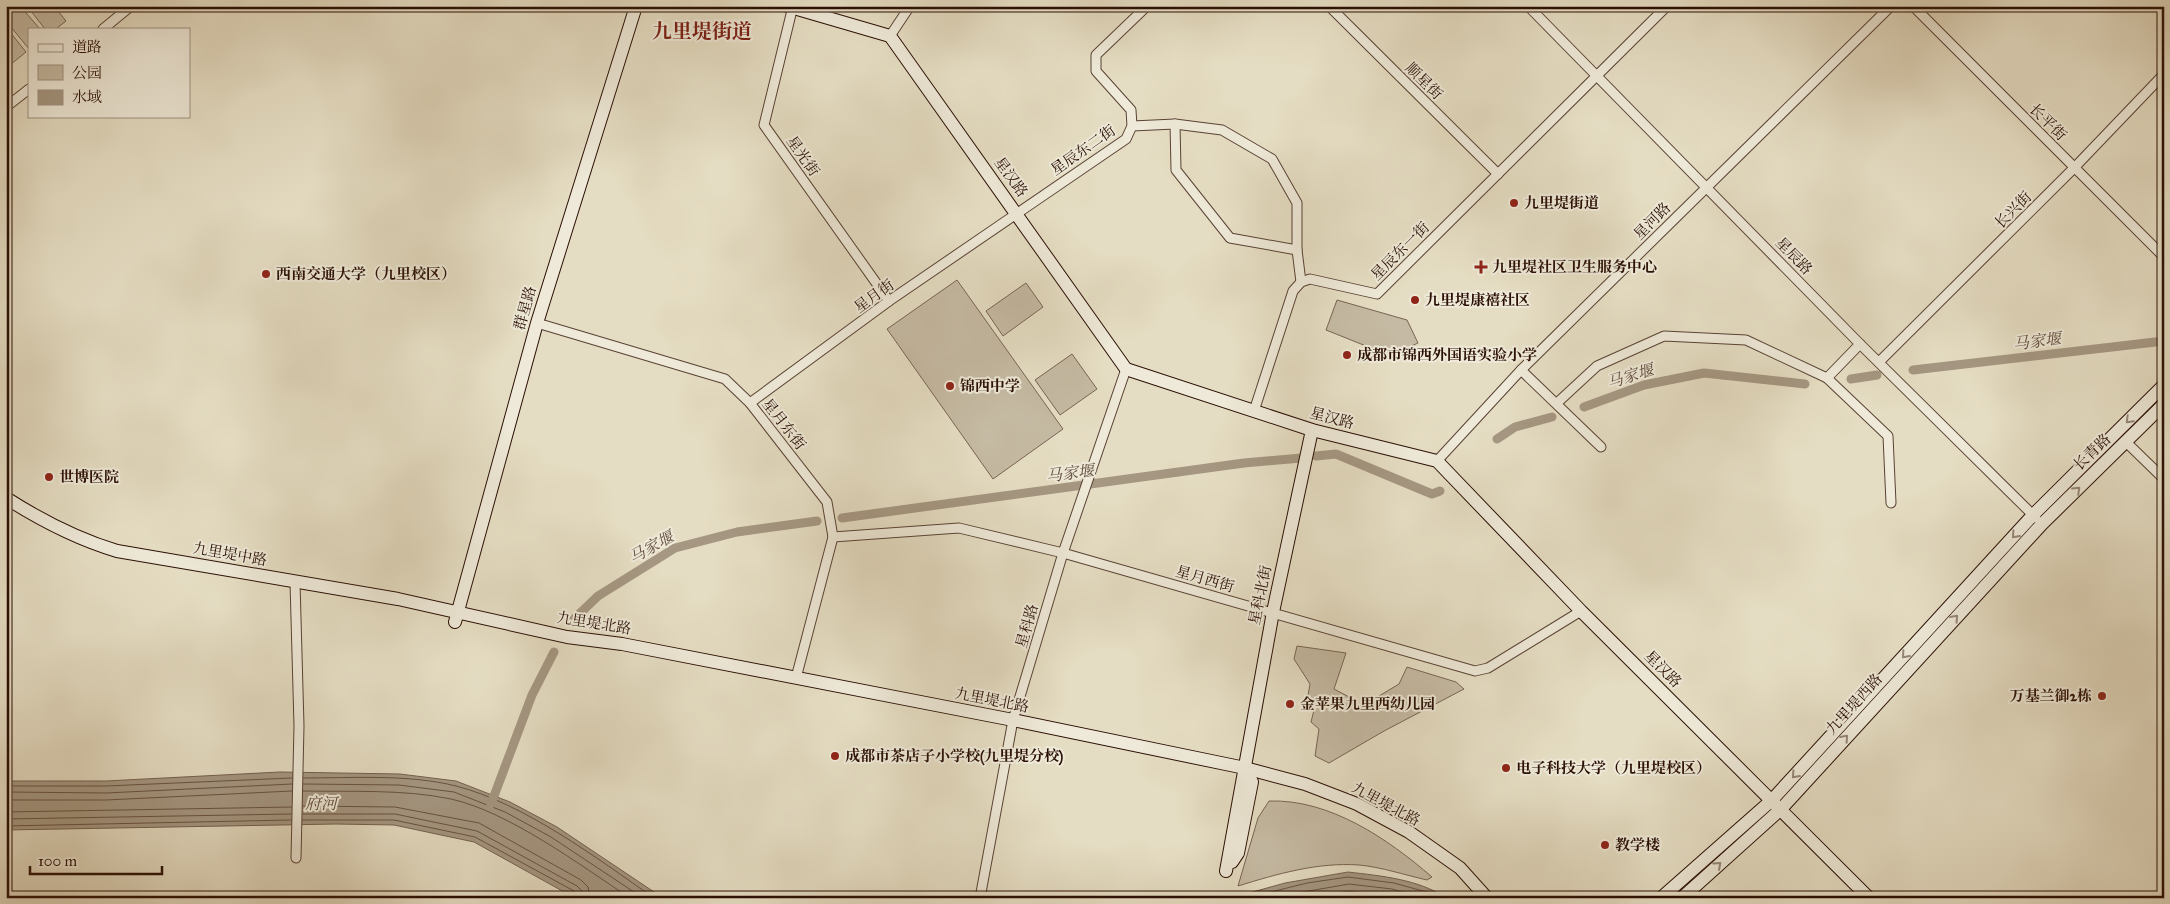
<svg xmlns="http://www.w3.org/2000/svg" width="2170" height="904" font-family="'IM FELL Great Primer','Noto Serif SC',serif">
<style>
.green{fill:#c5baa3;stroke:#786454}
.water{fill:#a59782;stroke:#746150}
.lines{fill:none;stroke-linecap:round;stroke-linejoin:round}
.shore{stroke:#685343;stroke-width:1}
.canal{stroke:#a59782;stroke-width:9}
.street-casing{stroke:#594234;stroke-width:11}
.secondary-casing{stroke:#2a0f04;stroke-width:14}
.street{stroke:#eee9d8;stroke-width:9}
.secondary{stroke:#eee9d8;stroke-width:12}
.oneway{stroke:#968779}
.poi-dot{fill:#8f2418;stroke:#eee9d8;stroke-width:2}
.labels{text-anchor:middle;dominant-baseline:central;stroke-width:4;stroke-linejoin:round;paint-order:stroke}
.street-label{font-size:15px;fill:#2a0f04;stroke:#eee9d8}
.poi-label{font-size:15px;font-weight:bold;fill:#2a0f04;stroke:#eee9d8;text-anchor:start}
.water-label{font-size:16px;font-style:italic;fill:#614c3d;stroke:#eee9d8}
.district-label{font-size:20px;font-weight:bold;fill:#7a1f14;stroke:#eee9d8}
</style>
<rect width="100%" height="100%" fill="#e5ddc3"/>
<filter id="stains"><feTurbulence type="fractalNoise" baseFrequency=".004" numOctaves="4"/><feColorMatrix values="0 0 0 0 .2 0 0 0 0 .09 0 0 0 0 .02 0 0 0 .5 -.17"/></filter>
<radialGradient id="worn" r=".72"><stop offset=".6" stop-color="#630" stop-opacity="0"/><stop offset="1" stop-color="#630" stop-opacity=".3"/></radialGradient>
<g class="green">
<path d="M 20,6 L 40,29 L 29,29 L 29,49 L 6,21 L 6,17 Z"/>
<path d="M 27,6 L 54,6 L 66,21 L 56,29 L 45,29 Z"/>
<path d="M 6,27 L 26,52 L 10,65 L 6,61 Z"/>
<path d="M 957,280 L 1063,429 L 993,479 L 887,329 Z"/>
<path d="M 1026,283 L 1043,307 L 1003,336 L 986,311 Z"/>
<path d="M 1337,300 L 1407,320 L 1418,343 L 1391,356 L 1326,330 Z"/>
<path d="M 1072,354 L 1097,389 L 1060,415 L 1035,380 Z"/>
<path d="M 1297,646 L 1346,653 L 1334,689 L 1351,698 L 1359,708 L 1399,684 L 1407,667 L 1456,682 L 1464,689 L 1384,731 L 1329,763 L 1315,756 L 1319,729 L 1311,722 L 1315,706 L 1307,701 L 1310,684 L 1294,659 Z"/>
<path d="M 1269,801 C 1330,799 1388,839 1432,877 L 1427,880 C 1405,875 1381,867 1359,865 C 1318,862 1277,874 1238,886 L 1258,818 Z"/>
</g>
<g class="water">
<path d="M 280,772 L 400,774 L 456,781 L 510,802 L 557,827 L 663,898 L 575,898 L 474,842 L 394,825 L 336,824 L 6,830 L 6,781 L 106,781 Z"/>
<path d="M 1348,872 C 1382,876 1417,879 1447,898 L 1231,898 L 1285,883 Z"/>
</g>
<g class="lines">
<g class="shore">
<path d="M 303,778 C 351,778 409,774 456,786 C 523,803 597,858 654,898"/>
<path d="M 303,784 L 399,785 L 454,792 L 505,812 L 551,837 L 643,898"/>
<path d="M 6,786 L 106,786 L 292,778"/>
<path d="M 303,791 C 352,792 403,789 451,799 C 509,812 580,865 630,898"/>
<path d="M 6,792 L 106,793 L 292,784"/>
<path d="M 6,800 L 106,800 L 292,791"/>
<path d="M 303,806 L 395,807 L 479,823 L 581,880 L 588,887 L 590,898"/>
<path d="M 6,812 L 292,807"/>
<path d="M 303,814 L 395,814 L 477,831 L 577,886 L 582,891 L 583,898"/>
<path d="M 6,819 L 291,814"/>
<path d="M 302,820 L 394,820 L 475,837 L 574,891 L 576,898"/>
<path d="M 6,826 L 291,820"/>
<path d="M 1247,898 L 1307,883 L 1348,877 L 1394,883 L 1430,893 L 1437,898"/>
<path d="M 1269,898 L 1349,884 L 1392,889 L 1423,898"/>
<path d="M 1304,898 L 1349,891 L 1396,898"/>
</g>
<g class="canal">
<path d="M 1913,370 L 2164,341"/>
<path d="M 1851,379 L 1877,375"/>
<path d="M 1584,407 L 1644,385 L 1704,373 L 1805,384"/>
<path d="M 1497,439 L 1515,427 L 1552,417"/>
<path d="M 1316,456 L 1336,454 L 1432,494 L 1440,491"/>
<path d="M 842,518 L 1244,463 L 1301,458"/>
<path d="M 573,620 L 598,596 L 675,548 L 737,532 L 817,521"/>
<path d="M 491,804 L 532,695 L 554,652"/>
</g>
<defs>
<g id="street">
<path d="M 793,6 L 764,125 L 889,301"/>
<path d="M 1329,6 L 1498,174"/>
<path d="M 1528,6 L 1860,344 L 2036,518"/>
<path d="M 1913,6 L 2164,257"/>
<path d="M 103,29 L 131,6"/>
<path d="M 890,36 L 910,6"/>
<path d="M 6,107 L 29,89"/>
<path d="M 1175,124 L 1176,170 L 1230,238 L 1297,250"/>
<path d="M 1132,126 L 1175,124 L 1222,130 L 1272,159 L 1297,203 L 1297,250 L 1301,282"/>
<path d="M 537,323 L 725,379 L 750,403 L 827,502 L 833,537 L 796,678"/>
<path d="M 1879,362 L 2074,168 L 2164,74"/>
<path d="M 1521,370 L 1601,447"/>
<path d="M 1827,378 L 1860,344"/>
<path d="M 750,403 L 889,301 L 1126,139 L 1132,126 L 1131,110 L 1096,71 L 1096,55 L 1147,6"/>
<path d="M 1557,403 L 1597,366 L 1664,336 L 1746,340 L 1827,378 L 1888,436 L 1891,503"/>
<path d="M 1254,411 L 1293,291 L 1301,282 L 1310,279 L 1377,294 L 1667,6"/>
<path d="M 2126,442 L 2164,479"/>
<path d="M 1437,461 L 1521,370 L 1891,6"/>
<path d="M 833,537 L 959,528 L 1063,553 L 1475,671 L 1488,668 L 1581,611"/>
<path d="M 295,582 L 299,726 L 296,858"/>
<path d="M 980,898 L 1013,720 L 1063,553 L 1126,369"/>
</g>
<g id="secondary">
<path d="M 787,6 L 890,36 L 1126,369 L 1312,430 L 1437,461 L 1581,611 L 1869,898"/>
<path d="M 6,498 C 42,521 77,539 117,551 L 398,599 L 567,637 L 622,644 L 1013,720 L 1245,768 L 1305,784 L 1357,804 L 1409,832 L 1460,868 L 1487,898"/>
<path d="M 455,622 L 537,323 L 636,6"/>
<path d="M 1232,862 L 1238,853 L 1252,782 L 1245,768"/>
<path d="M 1226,871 L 1273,612 L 1312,430"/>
<path d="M 1661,898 L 1772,800 L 2033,515 L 2164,385"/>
<path d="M 1682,898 L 1781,809 L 2042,524 L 2164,404"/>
</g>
</defs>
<use href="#street" class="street-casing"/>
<use href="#secondary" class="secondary-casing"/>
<use href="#street" class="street"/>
<use href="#secondary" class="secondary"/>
</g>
<defs><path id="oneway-chevron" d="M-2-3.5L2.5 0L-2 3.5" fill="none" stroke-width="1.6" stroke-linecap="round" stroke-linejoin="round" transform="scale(1.25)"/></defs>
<g class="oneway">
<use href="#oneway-chevron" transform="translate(2129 420) rotate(135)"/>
<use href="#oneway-chevron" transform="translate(2077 490) rotate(-44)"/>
<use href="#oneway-chevron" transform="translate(2015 535) rotate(132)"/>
<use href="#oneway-chevron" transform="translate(1955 618) rotate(-48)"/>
<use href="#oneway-chevron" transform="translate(1905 655) rotate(132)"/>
<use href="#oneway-chevron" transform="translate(1845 738) rotate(-48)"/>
<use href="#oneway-chevron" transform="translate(1795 775) rotate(132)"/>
<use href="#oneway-chevron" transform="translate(1718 865) rotate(-42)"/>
</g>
<g class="poi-dot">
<circle cx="1514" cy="203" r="5"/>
<path d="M1478.5 259.5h5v5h5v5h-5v5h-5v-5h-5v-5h5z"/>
<circle cx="266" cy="274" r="5"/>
<circle cx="1415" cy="300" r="5"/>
<circle cx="1347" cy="355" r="5"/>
<circle cx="950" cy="386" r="5"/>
<circle cx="49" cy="477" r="5"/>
<circle cx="2102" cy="696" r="5"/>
<circle cx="1290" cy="704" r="5"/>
<circle cx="835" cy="756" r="5"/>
<circle cx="1506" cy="768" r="5"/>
<circle cx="1605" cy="845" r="5"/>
</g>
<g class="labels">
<g class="street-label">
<text transform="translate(1424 81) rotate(45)">顺星街</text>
<text transform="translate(2048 122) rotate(45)">长平街</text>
<text transform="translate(1083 150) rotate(-35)">星辰东二街</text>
<text transform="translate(803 156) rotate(55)">星光街</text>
<text transform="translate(1011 177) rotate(54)">星汉路</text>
<text transform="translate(2013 210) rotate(-45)">长兴街</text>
<text transform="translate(1652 221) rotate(-45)">星河路</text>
<text transform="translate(1400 251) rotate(-45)">星辰东一街</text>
<text transform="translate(1794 256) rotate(46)">星辰路</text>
<text transform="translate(874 296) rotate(-36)">星月街</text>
<text transform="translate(525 308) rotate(-74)">群星路</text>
<text transform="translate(1332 418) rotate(15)">星汉路</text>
<text transform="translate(784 424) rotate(52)">星月东街</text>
<text transform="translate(2092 452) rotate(-44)">长青路</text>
<text transform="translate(230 554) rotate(10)">九里堤中路</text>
<text transform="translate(1205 579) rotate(16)">星月西街</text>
<text transform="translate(1260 595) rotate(-78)">星科北街</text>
<text transform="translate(594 623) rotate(9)">九里堤北路</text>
<text transform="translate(1027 626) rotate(-74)">星科路</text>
<text transform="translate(1663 669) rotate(45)">星汉路</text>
<text transform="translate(992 700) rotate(11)">九里堤北路</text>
<text transform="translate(1854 704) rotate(-48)">九里堤西路</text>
<text transform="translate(1386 804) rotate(28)">九里堤北路</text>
</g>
<g class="poi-label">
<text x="1524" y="203">九里堤街道</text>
<text x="1492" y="267">九里堤社区卫生服务中心</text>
<text x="276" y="274">西南交通大学（九里校区）</text>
<text x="1425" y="300">九里堤康禧社区</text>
<text x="1357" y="355">成都市锦西外国语实验小学</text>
<text x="960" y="386">锦西中学</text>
<text x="59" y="477">世博医院</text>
<text x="2092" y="696" text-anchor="end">万基兰御2栋</text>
<text x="1300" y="704">金苹果九里西幼儿园</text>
<text x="845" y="756">成都市茶店子小学校(九里堤分校)</text>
<text x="1516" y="768">电子科技大学（九里堤校区）</text>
<text x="1615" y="845">教学楼</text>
</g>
<g class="water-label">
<text transform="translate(2037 341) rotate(-7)">马家堰</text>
<text transform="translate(1630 376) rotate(-17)">马家堰</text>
<text transform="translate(1070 473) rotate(-7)">马家堰</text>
<text transform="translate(651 547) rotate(-29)">马家堰</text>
<text x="321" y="803">府河</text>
</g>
<g class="district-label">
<text x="702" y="31">九里堤街道</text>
</g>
</g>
<rect width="2170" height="904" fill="none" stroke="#e5ddc3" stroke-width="25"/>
<rect x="8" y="8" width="2155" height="889" fill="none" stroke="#2a0f04" stroke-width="2.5"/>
<rect x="12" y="12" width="2145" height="879" fill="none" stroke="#2a0f04"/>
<rect x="28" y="28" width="162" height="90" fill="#eee9d8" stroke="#a09283"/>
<rect x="38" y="44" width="25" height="8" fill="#eee9d8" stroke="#a09283"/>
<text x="72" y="52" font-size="15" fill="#2a0f04">道路</text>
<rect x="38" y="65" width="25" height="15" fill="#c5baa3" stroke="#a09283"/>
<text x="72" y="78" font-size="15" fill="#2a0f04">公园</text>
<rect x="38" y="90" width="25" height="15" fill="#a59782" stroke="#a09283"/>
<text x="72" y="102" font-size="15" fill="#2a0f04">水域</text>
<path d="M30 866v8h132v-8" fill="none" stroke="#2a0f04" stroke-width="2.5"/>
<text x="38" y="866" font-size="15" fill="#2a0f04" stroke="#eee9d8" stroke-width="4" paint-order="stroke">100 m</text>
<rect width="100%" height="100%" filter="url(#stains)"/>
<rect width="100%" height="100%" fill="url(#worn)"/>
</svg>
